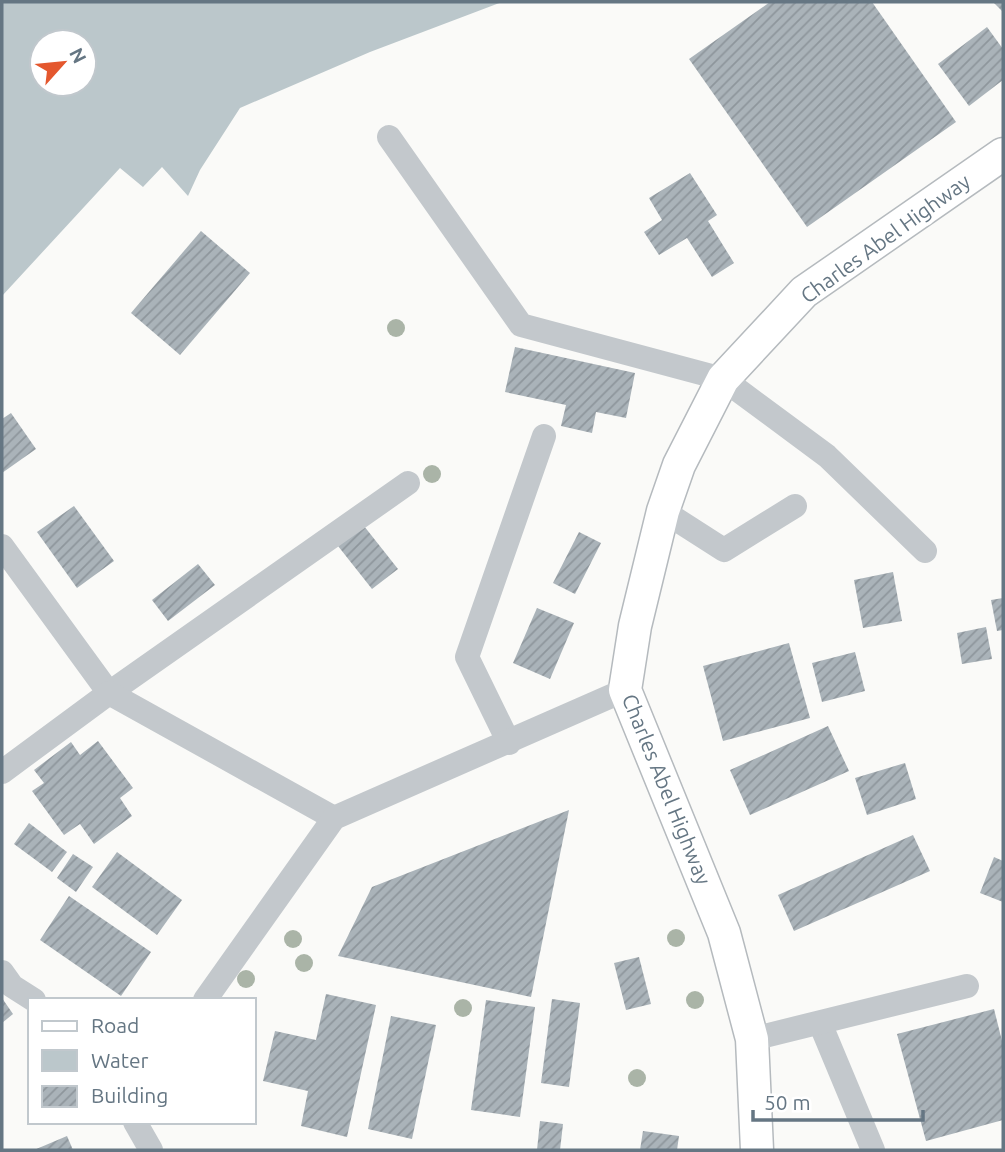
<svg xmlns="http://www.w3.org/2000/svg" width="1005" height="1152" font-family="Ubuntu,sans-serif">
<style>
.water{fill:#bbc7cb;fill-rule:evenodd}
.building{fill:url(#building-hatch)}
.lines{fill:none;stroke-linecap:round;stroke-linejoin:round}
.major-casing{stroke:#b5babe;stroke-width:35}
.minor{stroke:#c3c8cc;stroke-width:24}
.major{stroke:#fff;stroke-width:32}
.tree{fill:#aab4a7}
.labels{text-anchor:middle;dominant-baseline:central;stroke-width:7;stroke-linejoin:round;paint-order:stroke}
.street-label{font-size:21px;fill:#657683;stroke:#fff}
</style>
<defs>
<pattern id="building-hatch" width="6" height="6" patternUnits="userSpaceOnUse" patternTransform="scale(1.75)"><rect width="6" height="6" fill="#aab3b9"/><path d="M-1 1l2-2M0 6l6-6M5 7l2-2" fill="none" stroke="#8e969c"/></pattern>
</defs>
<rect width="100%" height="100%" fill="#fafaf8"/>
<path class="water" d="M 2,2 L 502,2 L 370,52 L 240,108 L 200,170 L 188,196 L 162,167 L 143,187 L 120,168 L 2,296 ZM 42,42 L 84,42 L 84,84 L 42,84 Z"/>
<g class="building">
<path d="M 770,2 L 872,2 L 956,122 L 807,227 L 689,59 Z"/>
<path d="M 993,2 L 1003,2 L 1003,12 Z"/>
<path d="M 987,27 L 1003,49 L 1003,80 L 969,106 L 938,64 Z"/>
<path d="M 690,173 L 717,215 L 708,221 L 734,263 L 712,277 L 687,238 L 659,255 L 644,232 L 662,220 L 649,198 Z"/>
<path d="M 201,231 L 250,273 L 180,355 L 131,313 Z"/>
<path d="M 515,347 L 635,373 L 626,418 L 596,412 L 592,433 L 561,426 L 566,405 L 505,392 Z"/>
<path d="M 11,413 L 36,449 L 2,473 L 2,419 Z"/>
<path d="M 74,506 L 114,561 L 77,588 L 37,532 Z"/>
<path d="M 364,526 L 398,569 L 372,589 L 338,546 Z"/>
<path d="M 579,532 L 601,543 L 575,594 L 553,583 Z"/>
<path d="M 198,564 L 215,585 L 168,621 L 152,600 Z"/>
<path d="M 893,572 L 902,621 L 863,628 L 854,580 Z"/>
<path d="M 1003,598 L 1003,630 L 997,631 L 991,600 Z"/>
<path d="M 537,608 L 574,623 L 550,679 L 513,663 Z"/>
<path d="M 986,627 L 992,659 L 962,664 L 957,633 Z"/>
<path d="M 789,643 L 810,718 L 723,741 L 703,666 Z"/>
<path d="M 855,652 L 865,691 L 822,702 L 812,663 Z"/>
<path d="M 828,726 L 849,771 L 750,815 L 730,770 Z"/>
<path d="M 98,741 L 133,788 L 120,798 L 132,816 L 94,844 L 80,824 L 64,835 L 32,791 L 44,783 L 34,770 L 71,742 L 80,755 Z"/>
<path d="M 905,763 L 916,799 L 867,815 L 855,778 Z"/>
<path d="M 569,810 L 531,997 L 338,956 L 372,887 Z"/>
<path d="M 29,823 L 67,852 L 52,872 L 14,844 Z"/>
<path d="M 913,835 L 930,871 L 794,931 L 778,895 Z"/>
<path d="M 117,852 L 182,900 L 157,935 L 92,887 Z"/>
<path d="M 73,854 L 93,867 L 76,892 L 57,878 Z"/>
<path d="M 994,857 L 1003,861 L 1003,902 L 980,893 Z"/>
<path d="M 69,896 L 151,952 L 121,996 L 40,940 Z"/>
<path d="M 639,957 L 651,1004 L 626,1010 L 614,963 Z"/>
<path d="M 326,994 L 376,1005 L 347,1137 L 301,1126 L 308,1091 L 263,1081 L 275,1031 L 316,1040 Z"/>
<path d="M 2,998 L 13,1014 L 2,1023 Z"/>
<path d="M 552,999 L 580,1003 L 569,1087 L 541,1083 Z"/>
<path d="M 486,1000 L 535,1007 L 520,1117 L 471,1110 Z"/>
<path d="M 994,1009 L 1003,1045 L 1003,1120 L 926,1141 L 897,1034 Z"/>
<path d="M 391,1016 L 436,1025 L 412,1139 L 368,1129 Z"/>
<path d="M 540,1121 L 563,1124 L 560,1150 L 537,1150 Z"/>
<path d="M 643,1131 L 679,1136 L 677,1150 L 640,1150 Z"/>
<path d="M 67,1136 L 73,1150 L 34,1150 Z"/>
</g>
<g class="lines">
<defs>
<path id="major" d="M 757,1150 L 752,1039 L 724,933 L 625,690 L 635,626 L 663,511 L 679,465 L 723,379 L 804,292 L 1003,154"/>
</defs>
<use href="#major" class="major-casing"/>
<g class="minor">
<path d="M 389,137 L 521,325 L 723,379 L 827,456 L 925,551"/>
<path d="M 663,511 L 724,550 L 795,506"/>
<path d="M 2,546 L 109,693 L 408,483"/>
<path d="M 509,743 L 467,657 L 544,436"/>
<path d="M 2,772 L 109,693 L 334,818"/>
<path d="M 2,972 L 12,986 L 34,1000"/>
<path d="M 205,1000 L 334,818 L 625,690"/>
<path d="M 820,1023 L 873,1150"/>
<path d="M 752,1039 L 967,986"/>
<path d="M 135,1122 L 151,1150"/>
</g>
<use href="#major" class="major"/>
</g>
<g class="tree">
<circle cx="396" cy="328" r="9"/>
<circle cx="432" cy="474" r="9"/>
<circle cx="676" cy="938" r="9"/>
<circle cx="293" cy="939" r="9"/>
<circle cx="304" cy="963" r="9"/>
<circle cx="246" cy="979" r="9"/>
<circle cx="695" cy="1000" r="9"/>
<circle cx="463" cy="1008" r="9"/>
<circle cx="637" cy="1078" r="9"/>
</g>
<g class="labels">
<g class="street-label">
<text transform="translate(885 238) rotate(-36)">Charles Abel Highway</text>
<text transform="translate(667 789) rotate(68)">Charles Abel Highway</text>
</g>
</g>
<rect width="1005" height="1152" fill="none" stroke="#657683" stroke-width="7"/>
<rect x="28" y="998" width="228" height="126" fill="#ffffff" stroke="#c1c8cd" stroke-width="2"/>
<rect x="42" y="1021" width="35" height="10" fill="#ffffff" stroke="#c1c8cd" stroke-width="2"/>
<text x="91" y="1033" font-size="21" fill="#657683">Road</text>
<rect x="42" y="1050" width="35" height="21" fill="#bbc7cb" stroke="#c1c8cd" stroke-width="2"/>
<text x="91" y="1068" font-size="21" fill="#657683">Water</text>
<rect x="42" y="1086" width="35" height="21" fill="url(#building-hatch)" stroke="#c1c8cd" stroke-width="2"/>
<text x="91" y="1103" font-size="21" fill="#657683">Building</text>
<g transform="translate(63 63) rotate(63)"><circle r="33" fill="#ffffff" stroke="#c1c8cd" stroke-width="2"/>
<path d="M0-5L12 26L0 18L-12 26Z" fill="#e4572e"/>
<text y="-10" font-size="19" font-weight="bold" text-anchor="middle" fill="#657683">N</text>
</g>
<path d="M753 1110v10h170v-10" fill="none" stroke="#657683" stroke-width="3.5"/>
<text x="764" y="1110" font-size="21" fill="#657683" stroke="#ffffff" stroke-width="5" paint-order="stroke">50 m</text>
</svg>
